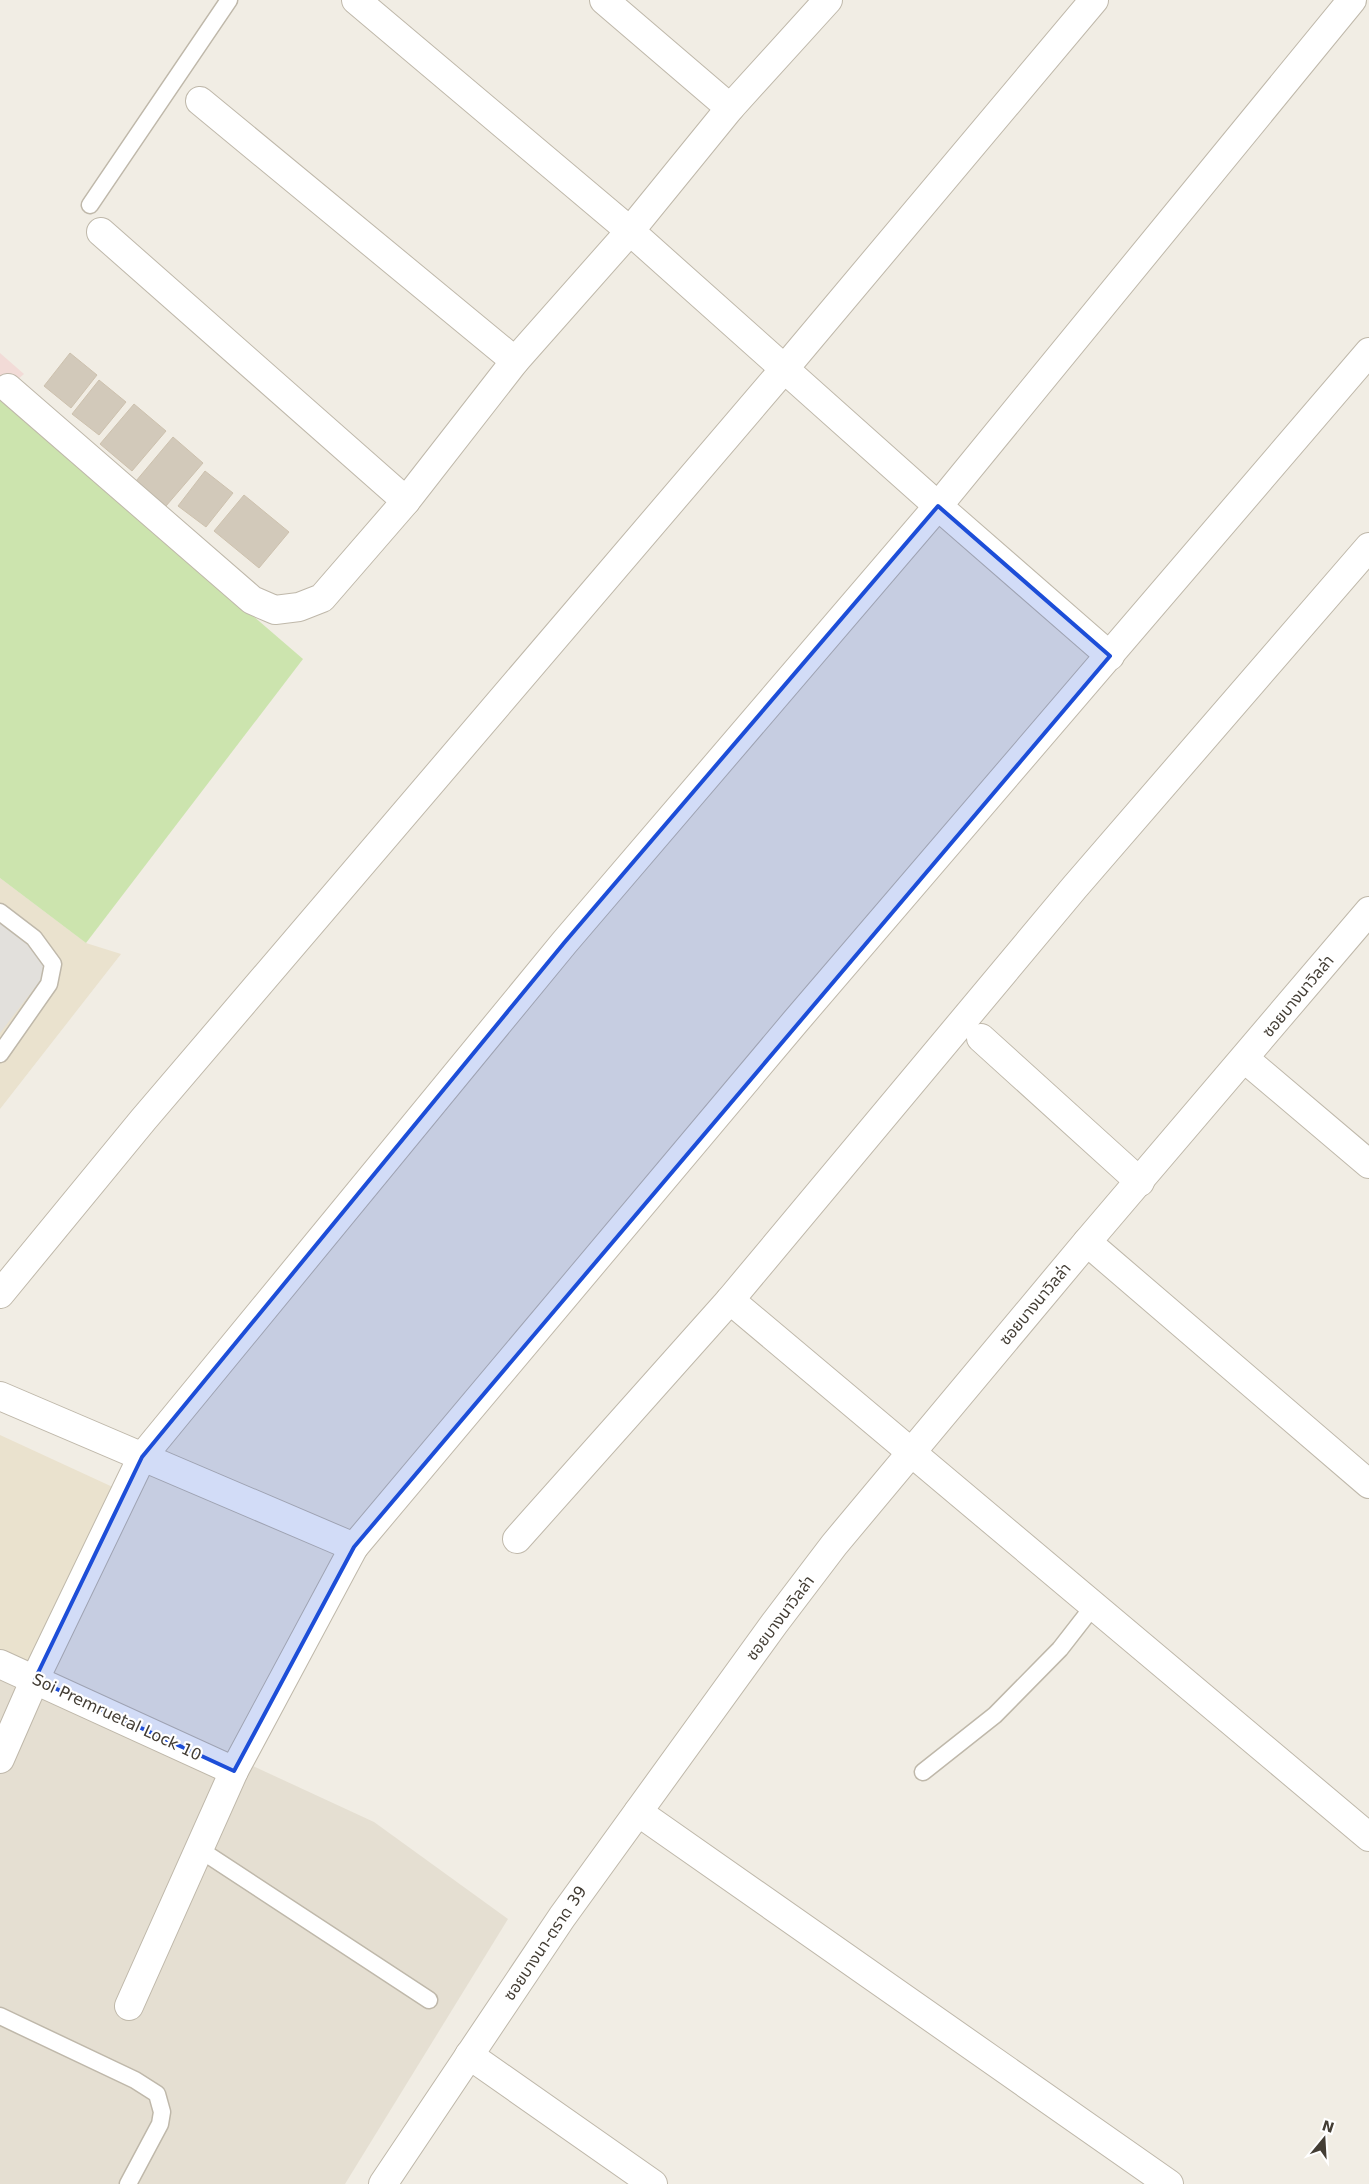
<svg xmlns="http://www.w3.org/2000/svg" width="1369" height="2184" font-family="'DejaVu Sans','Noto Sans Thai',sans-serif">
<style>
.residential{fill:#e5dfd2}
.education{fill:#eae2ce}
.medical{fill:#f2dbd7}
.green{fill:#cce4ae}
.parking{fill:#e2e0dc}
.building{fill:#d2c9ba;stroke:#cdc1ae}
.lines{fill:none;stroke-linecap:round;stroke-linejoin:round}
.service-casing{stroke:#bfb8aa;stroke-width:19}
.minor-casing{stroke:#bfb8aa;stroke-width:30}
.service{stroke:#fff;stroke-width:16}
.minor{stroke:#fff;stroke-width:28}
.marked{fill:#1d4ed8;fill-opacity:0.2;stroke:#1d4ed8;stroke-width:4;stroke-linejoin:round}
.labels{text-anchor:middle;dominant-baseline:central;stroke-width:4.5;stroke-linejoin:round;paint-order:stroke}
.street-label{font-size:16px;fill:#433d34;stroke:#fff}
</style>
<rect width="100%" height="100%" fill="#f1ede4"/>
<path class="residential" d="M 0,1649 L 374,1822 L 508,1919 L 345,2184 L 0,2184 Z"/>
<g class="education">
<path d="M 0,878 L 86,943 L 121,954 L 0,1109 Z"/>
<path d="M 0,1435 L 117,1489 L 35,1679 L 0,1660 Z"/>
</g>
<path class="medical" d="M 0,353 L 24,374 L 0,395 Z"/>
<path class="green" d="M 0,398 L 303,659 L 86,943 L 0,878 Z"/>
<path class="parking" d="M 0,923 L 53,964 L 0,1033 Z"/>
<g class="building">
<path d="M 70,353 L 97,375 L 71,408 L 44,386 Z"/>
<path d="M 99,380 L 126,402 L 99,435 L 72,414 Z"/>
<path d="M 134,404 L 166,431 L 132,471 L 100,444 Z"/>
<path d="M 173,437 L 203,463 L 166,506 L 136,481 Z"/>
<path d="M 205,471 L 233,493 L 206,527 L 178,506 Z"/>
<path d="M 244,495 L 289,532 L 259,568 L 214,531 Z"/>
</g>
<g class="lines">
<defs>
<g id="service">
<path d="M 90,205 L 229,0"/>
<path d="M 0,912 L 34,938 L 53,964 L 49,984 L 0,1054"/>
<path d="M 923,1772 L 995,1715 L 1060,1649 L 1095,1604"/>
<path d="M 199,1849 L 429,2000"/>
<path d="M 0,2016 L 135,2080 L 157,2094 L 162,2112 L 160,2124 L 128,2184"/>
</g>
<g id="minor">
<path d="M 356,0 L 630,231 L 938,506 L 1110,656"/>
<path d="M 604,0 L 730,108"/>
<path d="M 200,101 L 515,361"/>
<path d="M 101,232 L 406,501"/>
<path d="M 8,388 L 252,600 L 275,610 L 299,607 L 322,598 L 406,501 L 515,361 L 630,231 L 730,108 L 828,0"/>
<path d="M 981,1038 L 1140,1182"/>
<path d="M 1245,1059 L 1369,1164"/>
<path d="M 1087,1242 L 1369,1484"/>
<path d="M 0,1294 L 143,1120 L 785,368 L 1094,0"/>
<path d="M 730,1300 L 1369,1837"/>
<path d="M 0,1396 L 354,1547"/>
<path d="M 517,1539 L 730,1300 L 1074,888 L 1369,547"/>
<path d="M 0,1664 L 234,1771"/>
<path d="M 0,1759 L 35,1679 L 142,1457 L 564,943 L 938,506 L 1352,0"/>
<path d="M 638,1812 L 1169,2184"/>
<path d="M 129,2006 L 234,1771 L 354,1547 L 795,1022 L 1369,352"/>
<path d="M 469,2055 L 653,2184"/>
<path d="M 383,2184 L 562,1917 L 774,1624 L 834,1545 L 1087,1242 L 1369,911"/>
</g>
</defs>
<use href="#service" class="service-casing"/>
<use href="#minor" class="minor-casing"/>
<use href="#service" class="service"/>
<use href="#minor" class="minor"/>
</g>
<path class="marked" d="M 938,506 L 1110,656 L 354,1547 L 234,1771 L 35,1679 L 142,1457 L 564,943 Z"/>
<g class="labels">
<g class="street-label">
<text transform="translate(1298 996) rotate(-50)">ซอยบางนาวิลล่า</text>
<text transform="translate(1035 1304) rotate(-50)">ซอยบางนาวิลล่า</text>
<text transform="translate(780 1618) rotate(-53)">ซอยบางนาวิลล่า</text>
<text transform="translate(117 1717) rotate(25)">Soi Premruetal Lock 10</text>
<text transform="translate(545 1943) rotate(-56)">ซอยบางนา-ตราด 39</text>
</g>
</g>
<g transform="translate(1324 2139) rotate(18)" stroke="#ffffff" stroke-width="4" paint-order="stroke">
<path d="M0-4L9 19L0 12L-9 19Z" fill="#433d34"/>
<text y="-8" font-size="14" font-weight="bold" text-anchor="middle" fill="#433d34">N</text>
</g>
</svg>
